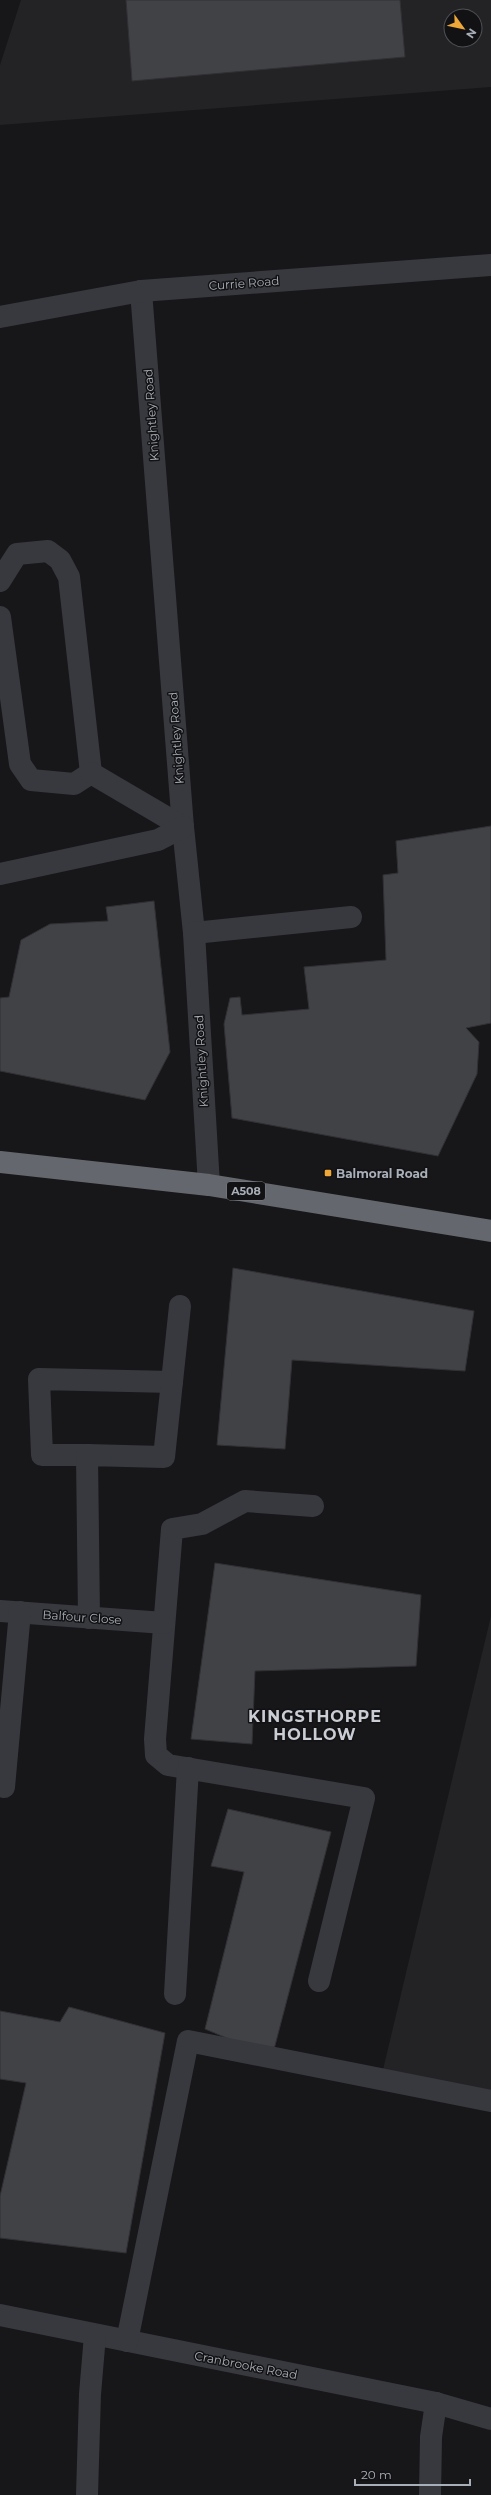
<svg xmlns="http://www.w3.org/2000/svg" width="491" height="2495" font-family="Montserrat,sans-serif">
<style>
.built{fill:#232326;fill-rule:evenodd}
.building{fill:#414246;stroke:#313135}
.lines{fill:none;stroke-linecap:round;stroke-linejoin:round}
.minor{stroke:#38393e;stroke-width:22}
.highway{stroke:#64676e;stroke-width:22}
.poi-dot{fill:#eea739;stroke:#121214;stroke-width:1.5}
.labels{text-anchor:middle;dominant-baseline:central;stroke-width:3;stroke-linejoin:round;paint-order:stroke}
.shield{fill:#121214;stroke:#7c8087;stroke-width:1}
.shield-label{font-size:11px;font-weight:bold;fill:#a9afb8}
.street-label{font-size:12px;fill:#a9afb8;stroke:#121214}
.poi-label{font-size:12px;font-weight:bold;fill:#a9afb8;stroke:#121214;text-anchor:start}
.district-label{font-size:16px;font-weight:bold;letter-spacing:1px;fill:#cacdd4;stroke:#121214}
</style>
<rect width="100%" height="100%" fill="#171719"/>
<g class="built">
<path d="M 21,0 L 491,0 L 491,87 L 0,125 L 0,65 ZM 451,16 L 475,16 L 475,40 L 451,40 Z"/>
<path d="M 491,1616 L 491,2095 L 382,2074 Z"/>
</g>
<g class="building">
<path d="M 126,0 L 400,0 L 405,57 L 132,81 Z"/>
<path d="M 491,826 L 491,1023 L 466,1028 L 479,1042 L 477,1074 L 438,1156 L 232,1118 L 224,1024 L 230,998 L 240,997 L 242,1015 L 309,1009 L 304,967 L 386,960 L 383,875 L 398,873 L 396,841 Z"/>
<path d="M 154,901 L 170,1052 L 145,1100 L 0,1071 L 0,998 L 9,997 L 21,940 L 50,924 L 108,921 L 106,907 Z"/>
<path d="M 233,1268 L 474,1311 L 465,1371 L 292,1360 L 285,1449 L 217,1445 Z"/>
<path d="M 215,1563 L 421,1595 L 416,1666 L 255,1671 L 252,1744 L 191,1739 Z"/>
<path d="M 228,1809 L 331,1832 L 272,2057 L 205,2029 L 244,1872 L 211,1866 Z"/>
<path d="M 69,2007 L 165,2033 L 126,2253 L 0,2238 L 0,2196 L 26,2083 L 0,2079 L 0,2011 L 60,2022 Z"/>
</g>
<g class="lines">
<g class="minor">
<path d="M 141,291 L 183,827 L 194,933 L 209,1185"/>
<path d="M 0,317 L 141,291 L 491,265"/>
<path d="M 0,581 L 17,554 L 48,551 L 60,560 L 69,577 L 91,773"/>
<path d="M 0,617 L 20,764 L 31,780 L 74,784 L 91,773"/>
<path d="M 91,773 L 183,827"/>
<path d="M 0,874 L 158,840 L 183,827"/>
<path d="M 194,933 L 351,917"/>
<path d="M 87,1455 L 42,1455 L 39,1379 L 172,1382"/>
<path d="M 313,1506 L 245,1501 L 202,1524 L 172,1529 L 155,1739 L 156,1755 L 168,1765 L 364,1798 L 319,1981"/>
<path d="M 0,1611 L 164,1623"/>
<path d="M 89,1618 L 87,1455 L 164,1457 L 180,1306"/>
<path d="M 4,1787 L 20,1612"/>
<path d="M 175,1994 L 188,1768"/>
<path d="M 0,2315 L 436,2403 L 491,2419"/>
<path d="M 127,2341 L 188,2041 L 491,2101"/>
<path d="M 87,2495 L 90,2394 L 95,2335"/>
<path d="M 430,2495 L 431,2437 L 436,2403"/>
</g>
<path class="highway" d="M 0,1162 L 209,1185 L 491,1231"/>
</g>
<rect class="poi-dot" x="324" y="1169" width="8" height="8" rx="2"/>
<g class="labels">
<rect class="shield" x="227" y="1182" width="38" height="18" rx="3"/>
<g class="shield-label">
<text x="246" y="1191">A508</text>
</g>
<g class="street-label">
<text transform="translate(244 283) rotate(-4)">Currie Road</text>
<text transform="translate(151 415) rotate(-94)">Knightley Road</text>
<text transform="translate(176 738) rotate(-94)">Knightley Road</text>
<text transform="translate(201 1061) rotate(-93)">Knightley Road</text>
<text transform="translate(82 1617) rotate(4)">Balfour Close</text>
<text transform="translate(246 2365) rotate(11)">Cranbrooke Road</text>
</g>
<g class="poi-label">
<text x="336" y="1173">Balmoral Road</text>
</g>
<g class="district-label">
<text x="315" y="1716">KINGSTHORPE<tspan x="315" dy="18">HOLLOW</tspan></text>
</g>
</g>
<g transform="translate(463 28) rotate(123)"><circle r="19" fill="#121214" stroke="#4e5156"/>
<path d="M0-3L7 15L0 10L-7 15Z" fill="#eea739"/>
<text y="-6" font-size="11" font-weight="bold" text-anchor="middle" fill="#a9afb8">N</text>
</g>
<path d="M355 2479v6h115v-6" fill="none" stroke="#a9afb8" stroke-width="2"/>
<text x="361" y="2479" font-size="12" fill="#a9afb8" stroke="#121214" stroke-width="3" paint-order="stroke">20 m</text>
</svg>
